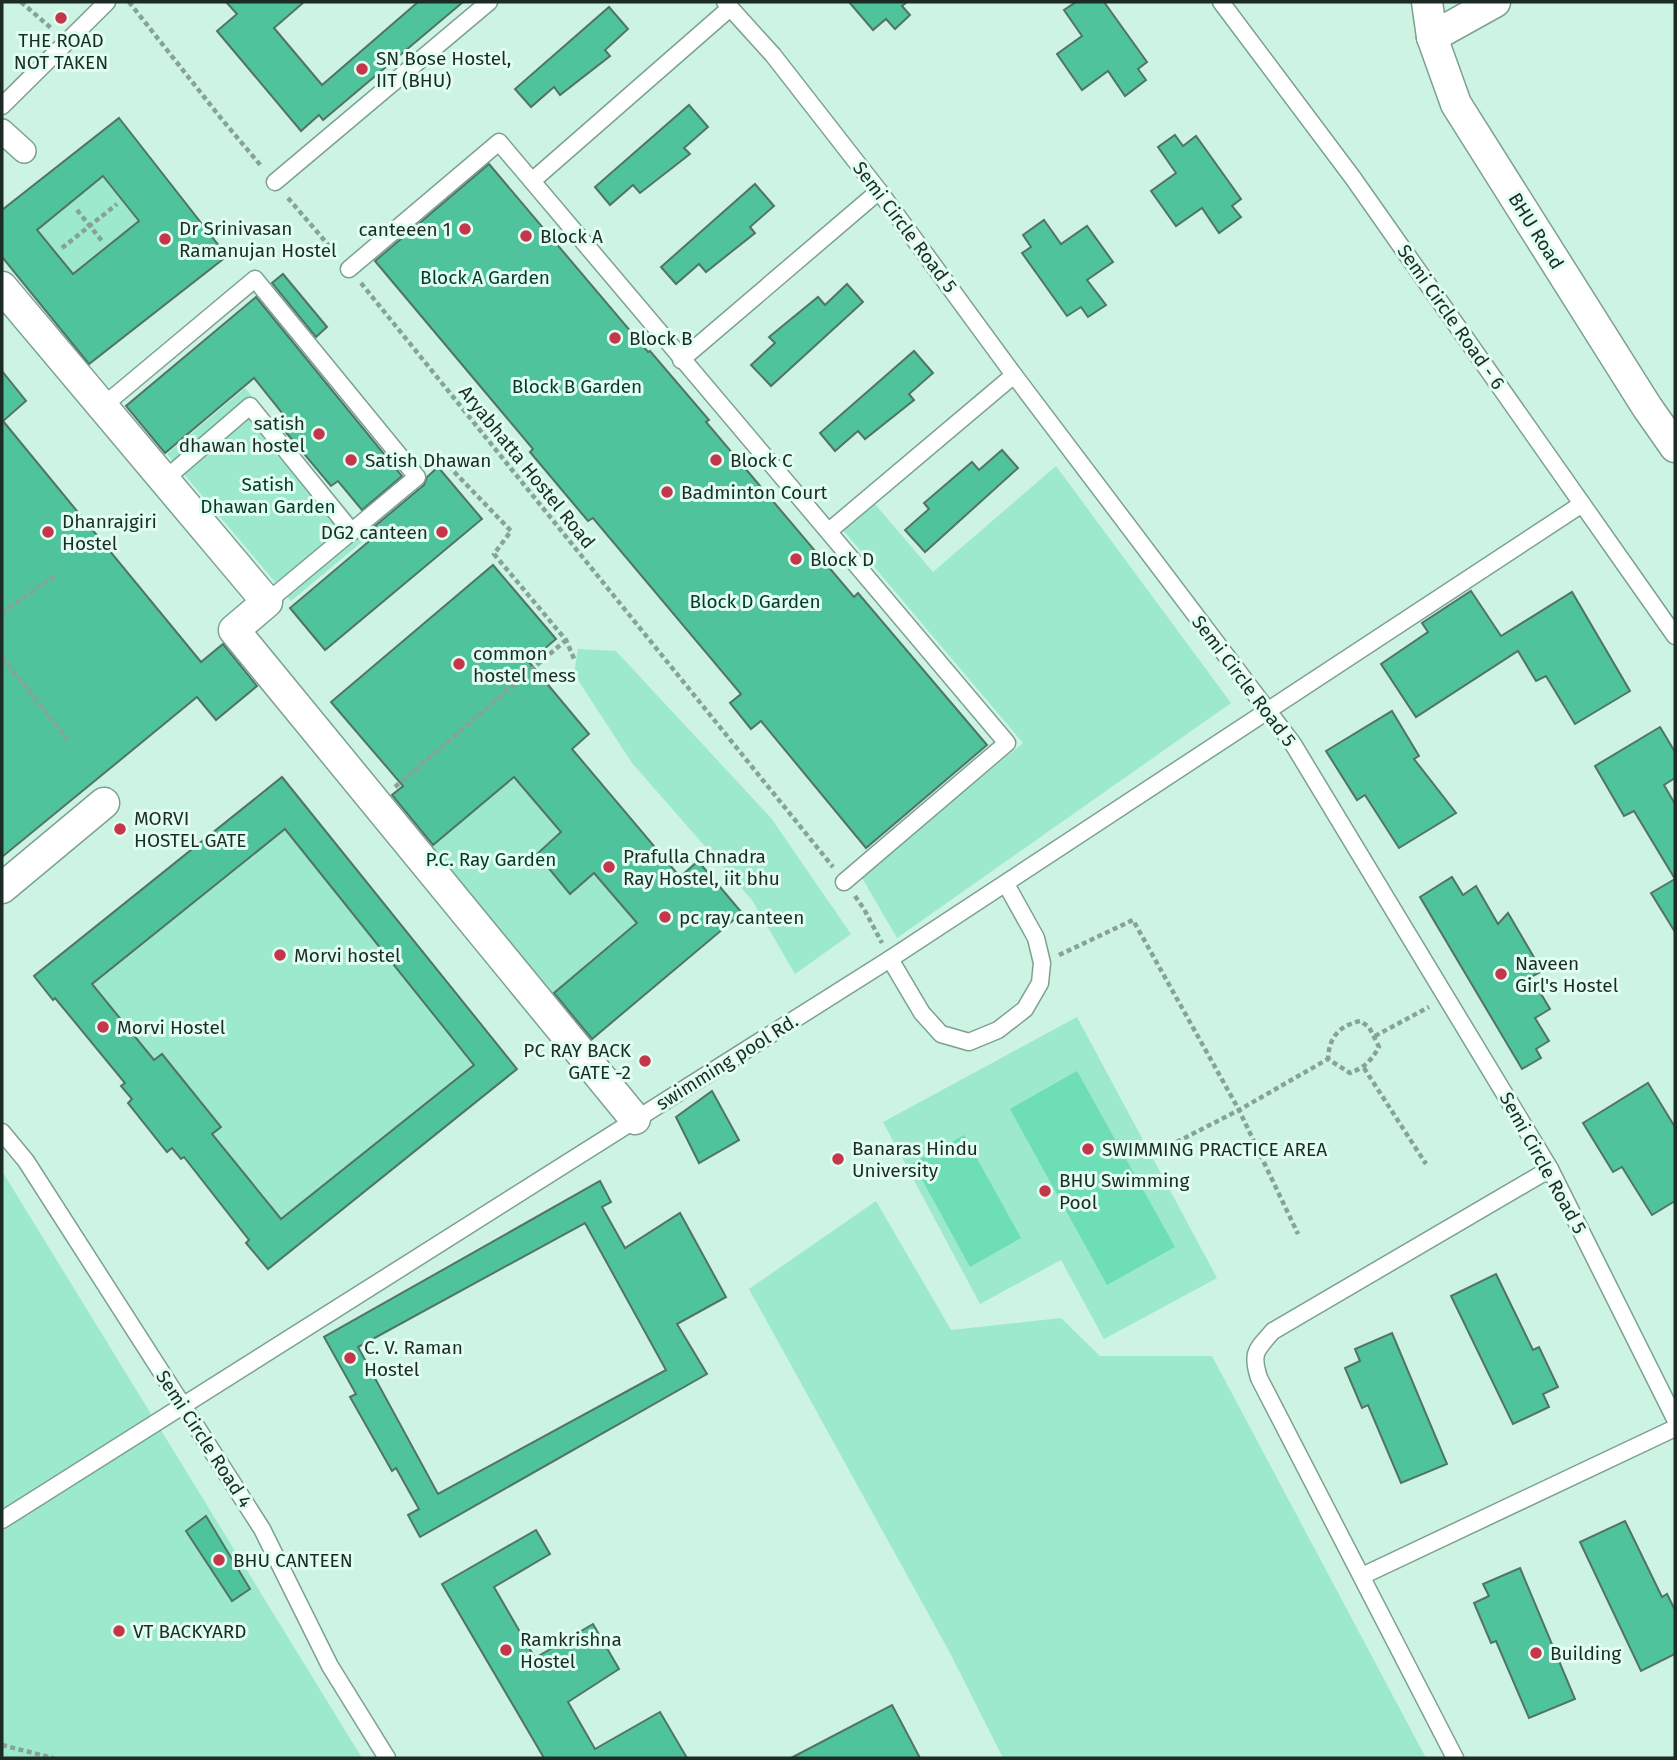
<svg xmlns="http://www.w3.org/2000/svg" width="1677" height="1760" font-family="'Fira Sans',sans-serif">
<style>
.green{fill:#9de9cb}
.water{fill:#6ddeb5}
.building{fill:#4fc39b;stroke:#527466;stroke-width:2;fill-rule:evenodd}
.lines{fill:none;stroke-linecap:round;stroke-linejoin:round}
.service-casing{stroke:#7da191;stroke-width:19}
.pedestrian-casing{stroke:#7da191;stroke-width:26}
.minor-casing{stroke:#7da191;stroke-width:33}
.path{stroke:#87a397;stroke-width:4.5;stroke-dasharray:5 3.5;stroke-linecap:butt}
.service{stroke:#fff;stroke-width:16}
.pedestrian{stroke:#fff;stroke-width:23}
.minor{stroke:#fff;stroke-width:30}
.poi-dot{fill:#c6364b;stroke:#e0fef1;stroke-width:2.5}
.labels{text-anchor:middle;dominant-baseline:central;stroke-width:6;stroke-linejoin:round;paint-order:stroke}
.poi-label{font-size:19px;fill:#1d2b25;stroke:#e0fef1;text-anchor:start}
.street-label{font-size:19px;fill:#1d2b25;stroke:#e0fef1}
.park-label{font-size:19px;fill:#043929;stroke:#e0fef1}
</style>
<rect width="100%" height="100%" fill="#cdf3e3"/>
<g class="green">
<path d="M 103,176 L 139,221 L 73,274 L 37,230 Z"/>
<path d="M 245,388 L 369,536 L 291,601 L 167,454 Z"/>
<path d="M 1056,466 L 1231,703 L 897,938 L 861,876 L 1023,743 L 843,530 L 874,503 L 933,572 Z"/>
<path d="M 578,649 L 616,651 L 771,818 L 851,934 L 795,974 L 752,900 L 632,763 L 574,674 Z"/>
<path d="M 514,777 L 561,832 L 537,854 L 570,893 L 594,873 L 637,923 L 546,1000 L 425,852 Z"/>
<path d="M 285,829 L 474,1065 L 281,1219 L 212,1134 L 220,1127 L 162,1054 L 154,1060 L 92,984 Z"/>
<path d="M 1077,1017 L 1217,1278 L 1104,1339 L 1061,1260 L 980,1304 L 883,1122 Z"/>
<path d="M 2,1171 L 362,1758 L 2,1758 Z"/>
<path d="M 876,1201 L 951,1330 L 1061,1318 L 1100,1356 L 1212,1356 L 1426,1758 L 1003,1758 L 950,1653 L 749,1289 Z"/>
</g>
<g class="water">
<path d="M 1077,1071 L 1175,1247 L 1107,1285 L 1010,1109 Z"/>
<path d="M 964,1135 L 1021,1238 L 970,1267 L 913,1163 Z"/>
</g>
<g class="building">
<path d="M 226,2 L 304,2 L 274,28 L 322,85 L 418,2 L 463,2 L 323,120 L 319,115 L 301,131 L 217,31 L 237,14 Z"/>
<path d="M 849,2 L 907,2 L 902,6 L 910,15 L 895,29 L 886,19 L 873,30 Z"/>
<path d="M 1076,2 L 1104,2 L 1147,62 L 1138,69 L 1146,80 L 1125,96 L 1108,71 L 1082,90 L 1057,54 L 1082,36 L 1064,10 Z"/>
<path d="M 609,7 L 628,29 L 605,50 L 610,56 L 560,95 L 554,87 L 531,107 L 515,89 Z"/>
<path d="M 689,105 L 708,127 L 684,148 L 690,154 L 640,193 L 633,185 L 610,205 L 595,187 Z"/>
<path d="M 119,118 L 227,256 L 89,364 L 2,257 L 2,210 ZM 103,176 L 139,221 L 73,274 L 37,230 Z"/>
<path d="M 1175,135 L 1183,146 L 1196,136 L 1241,199 L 1232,206 L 1241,217 L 1219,233 L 1202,208 L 1176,226 L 1151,191 L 1176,173 L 1158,147 Z"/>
<path d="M 489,164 L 648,352 L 650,351 L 709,420 L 706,422 L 854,597 L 858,593 L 987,745 L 866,848 L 761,721 L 751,729 L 730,703 L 741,694 L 593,518 L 588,521 L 530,452 L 533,449 L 375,261 Z"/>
<path d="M 755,184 L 774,206 L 750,227 L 755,233 L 706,272 L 699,264 L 676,284 L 661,267 Z"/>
<path d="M 1044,220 L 1061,244 L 1087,226 L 1113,262 L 1087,280 L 1106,305 L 1088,317 L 1081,307 L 1067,316 L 1022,253 L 1031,247 L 1023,235 Z"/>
<path d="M 283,274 L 327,327 L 316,337 L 272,283 Z"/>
<path d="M 847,284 L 863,302 L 771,386 L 751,365 L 775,343 L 769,337 L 818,297 L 825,305 Z"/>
<path d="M 256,297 L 402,476 L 362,510 L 338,481 L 331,486 L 284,430 L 291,424 L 254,378 L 165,453 L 126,406 Z"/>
<path d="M 914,351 L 933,373 L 909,394 L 914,400 L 865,439 L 858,431 L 835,451 L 820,433 Z"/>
<path d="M 2,371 L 26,401 L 3,421 L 201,662 L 223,644 L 257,686 L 216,720 L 197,697 L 2,857 Z"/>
<path d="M 1002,450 L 1018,468 L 925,552 L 905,530 L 929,509 L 924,503 L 972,462 L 979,470 Z"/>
<path d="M 438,467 L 482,519 L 325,650 L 290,608 L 380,532 L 375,526 L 424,485 L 427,477 Z"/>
<path d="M 493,565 L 556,639 L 529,662 L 589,734 L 572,749 L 680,877 L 698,861 L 742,913 L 592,1039 L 554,993 L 637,923 L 594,873 L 570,894 L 537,854 L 561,832 L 514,777 L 433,845 L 392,795 L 403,786 L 331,702 Z"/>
<path d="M 1471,591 L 1501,636 L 1572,592 L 1630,691 L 1575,724 L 1546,676 L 1536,681 L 1518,651 L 1416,717 L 1381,664 L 1428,632 L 1422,623 Z"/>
<path d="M 1392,711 L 1419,756 L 1414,759 L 1456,813 L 1399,848 L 1365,795 L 1357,800 L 1326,751 Z"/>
<path d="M 1660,727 L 1675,752 L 1675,778 L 1664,785 L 1675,804 L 1675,932 L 1651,893 L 1675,879 L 1634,811 L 1624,816 L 1595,766 Z"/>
<path d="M 282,777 L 517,1069 L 268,1269 L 246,1243 L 249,1240 L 184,1157 L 181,1159 L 172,1148 L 167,1152 L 128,1103 L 132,1099 L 121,1086 L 125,1083 L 55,998 L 53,1000 L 34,976 ZM 285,829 L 474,1065 L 281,1219 L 212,1134 L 221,1127 L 162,1054 L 154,1060 L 92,984 Z"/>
<path d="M 1452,877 L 1463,895 L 1476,886 L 1498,924 L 1508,913 L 1542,971 L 1531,977 L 1550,1009 L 1535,1018 L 1549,1041 L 1536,1049 L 1541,1058 L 1522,1069 L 1420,897 Z"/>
<path d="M 1648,1083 L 1675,1127 L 1675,1201 L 1652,1215 L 1622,1167 L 1613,1172 L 1583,1123 Z"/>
<path d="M 712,1091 L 739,1140 L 699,1163 L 676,1117 Z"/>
<path d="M 600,1181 L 611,1202 L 602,1207 L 625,1248 L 680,1213 L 726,1297 L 677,1324 L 707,1374 L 420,1537 L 408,1515 L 419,1509 L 396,1468 L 392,1471 L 350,1397 L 356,1394 L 324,1337 ZM 585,1223 L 666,1370 L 438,1494 L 358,1347 Z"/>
<path d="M 1496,1274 L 1533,1350 L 1539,1347 L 1558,1387 L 1543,1394 L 1549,1407 L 1513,1424 L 1451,1296 Z"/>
<path d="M 1392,1333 L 1447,1464 L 1401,1483 L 1368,1405 L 1362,1408 L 1345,1368 L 1360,1361 L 1355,1349 Z"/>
<path d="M 206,1516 L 250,1589 L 232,1601 L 186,1531 Z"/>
<path d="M 1625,1521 L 1662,1597 L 1667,1594 L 1675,1610 L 1675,1654 L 1641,1671 L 1580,1542 Z"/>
<path d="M 536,1530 L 550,1554 L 494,1587 L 535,1658 L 593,1624 L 619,1669 L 568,1702 L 595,1749 L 660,1712 L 687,1758 L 544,1758 L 442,1584 Z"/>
<path d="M 1520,1568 L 1575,1699 L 1529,1718 L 1496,1641 L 1491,1643 L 1474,1603 L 1489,1596 L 1483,1584 Z"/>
<path d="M 892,1705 L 920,1758 L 791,1758 Z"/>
</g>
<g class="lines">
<defs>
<g id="service">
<path d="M 725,2 L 773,55 L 879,191 L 1014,375 L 1293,744 L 1550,1169 L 1675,1419"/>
<path d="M 1221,2 L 1353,178 L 1675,636"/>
<path d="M 2,106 L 107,2"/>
<path d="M 532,181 L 730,8"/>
<path d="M 275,182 L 489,2"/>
<path d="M 349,269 L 499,142 L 1007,743 L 844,882"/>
<path d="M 681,360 L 879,191"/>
<path d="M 103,406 L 255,279 L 417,477 L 267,602"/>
<path d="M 164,480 L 250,406 L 352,532"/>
<path d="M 829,531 L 1014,375"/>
<path d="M 890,959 L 922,1013 L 941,1034 L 969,1042 L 998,1030 L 1025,1009 L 1040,983 L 1042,963 L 1036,938 L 1006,884"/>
<path d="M 2,1132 L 26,1161 L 262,1529 L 330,1666 L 387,1758"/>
<path d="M 2,1520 L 890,959 L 1582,504"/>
<path d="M 1362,1576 L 1675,1428"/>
<path d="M 1455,1758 L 1259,1378 C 1251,1353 1256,1350 1273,1331 L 1550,1169"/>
</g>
<path id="pedestrian" d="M 2,131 L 24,151"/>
<g id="minor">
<path d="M 1427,2 L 1432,37 L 1456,104 L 1647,407 L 1675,447"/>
<path d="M 1432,37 L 1495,2"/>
<path d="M 2,287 L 267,602 L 234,630 L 635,1119"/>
<path d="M 2,888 L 104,803"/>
</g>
</defs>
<use href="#service" class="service-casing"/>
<use href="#pedestrian" class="pedestrian-casing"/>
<use href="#minor" class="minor-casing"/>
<g class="path">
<path d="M 21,2 L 51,28"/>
<path d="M 129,2 L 220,117 L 262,167"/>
<path d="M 288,198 L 337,255"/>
<path d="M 77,210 L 102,241"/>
<path d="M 62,248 L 117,204"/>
<path d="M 361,283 L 833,867"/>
<path d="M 430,464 L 439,456 L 511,531 L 494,554 L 566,640 L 575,661"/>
<path d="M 2,613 L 57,574"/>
<path d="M 2,619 L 2,635"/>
<path d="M 2,657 L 68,740"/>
<path d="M 395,787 L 566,640"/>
<path d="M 855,896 L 864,909 L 882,943"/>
<path d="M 1059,955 L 1133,920 L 1239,1110 L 1298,1234"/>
<path d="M 1375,1036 L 1429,1007"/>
<path d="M 1364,1068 L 1426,1164"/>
<path d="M 1169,1146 L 1239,1110 L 1328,1059 L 1350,1073 C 1365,1067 1371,1061 1379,1047 L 1369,1027 L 1360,1021 C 1339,1026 1329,1037 1328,1059"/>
<path d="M 2,1745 L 53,1758"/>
</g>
<use href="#service" class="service"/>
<use href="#pedestrian" class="pedestrian"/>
<use href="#minor" class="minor"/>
</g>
<g class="poi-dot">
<circle cx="61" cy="18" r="7"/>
<circle cx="362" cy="69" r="7"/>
<circle cx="465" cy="229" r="7"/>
<circle cx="526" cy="236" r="7"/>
<circle cx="165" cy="239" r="7"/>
<circle cx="615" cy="338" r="7"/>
<circle cx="319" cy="434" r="7"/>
<circle cx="351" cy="460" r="7"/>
<circle cx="716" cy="460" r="7"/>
<circle cx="667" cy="492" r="7"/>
<circle cx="48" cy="532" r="7"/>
<circle cx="442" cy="532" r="7"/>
<circle cx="796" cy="559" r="7"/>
<circle cx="459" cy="664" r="7"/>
<circle cx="120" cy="829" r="7"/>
<circle cx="609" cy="867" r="7"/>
<circle cx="665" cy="917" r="7"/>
<circle cx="280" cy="955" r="7"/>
<circle cx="1501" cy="974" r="7"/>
<circle cx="103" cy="1027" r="7"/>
<circle cx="645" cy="1061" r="7"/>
<circle cx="1088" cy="1149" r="7"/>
<circle cx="838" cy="1159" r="7"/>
<circle cx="1045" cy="1191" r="7"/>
<circle cx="350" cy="1358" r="7"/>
<circle cx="219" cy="1560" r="7"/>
<circle cx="119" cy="1631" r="7"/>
<circle cx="506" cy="1650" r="7"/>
<circle cx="1536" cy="1653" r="7"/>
</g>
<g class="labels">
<g class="poi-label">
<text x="61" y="40" text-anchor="middle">THE ROAD<tspan x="61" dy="22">NOT TAKEN</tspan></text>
<text x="376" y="58">SN Bose Hostel,<tspan x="376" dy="22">IIT (BHU)</tspan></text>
<text x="179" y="228">Dr Srinivasan<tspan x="179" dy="22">Ramanujan Hostel</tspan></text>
<text x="451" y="229" text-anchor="end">canteeen 1</text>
<text x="540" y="236">Block A</text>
<text x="629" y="338">Block B</text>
<text x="305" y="423" text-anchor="end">satish<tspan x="305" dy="22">dhawan hostel</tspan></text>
<text x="365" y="460">Satish Dhawan</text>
<text x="730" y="460">Block C</text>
<text x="681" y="492">Badminton Court</text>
<text x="62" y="521">Dhanrajgiri<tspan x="62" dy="22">Hostel</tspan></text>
<text x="428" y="532" text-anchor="end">DG2 canteen</text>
<text x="810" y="559">Block D</text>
<text x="473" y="653">common<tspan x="473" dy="22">hostel mess</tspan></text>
<text x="134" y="818">MORVI<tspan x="134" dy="22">HOSTEL GATE</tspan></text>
<text x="623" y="856">Prafulla Chnadra<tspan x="623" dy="22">Ray Hostel, iit bhu</tspan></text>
<text x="679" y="917">pc ray canteen</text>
<text x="294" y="955">Morvi hostel</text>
<text x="1515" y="963">Naveen<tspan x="1515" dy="22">Girl's Hostel</tspan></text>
<text x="117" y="1027">Morvi Hostel</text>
<text x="631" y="1050" text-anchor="end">PC RAY BACK<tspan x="631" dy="22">GATE -2</tspan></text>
<text x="852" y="1148">Banaras Hindu<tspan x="852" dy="22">University</tspan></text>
<text x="1102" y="1149">SWIMMING PRACTICE AREA</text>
<text x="1059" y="1180">BHU Swimming<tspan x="1059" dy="22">Pool</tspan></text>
<text x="364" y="1347">C. V. Raman<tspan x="364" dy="22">Hostel</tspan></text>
<text x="233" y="1560">BHU CANTEEN</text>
<text x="133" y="1631">VT BACKYARD</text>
<text x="520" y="1639">Ramkrishna<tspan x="520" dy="22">Hostel</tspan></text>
<text x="1550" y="1653">Building</text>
</g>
<g class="street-label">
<text transform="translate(905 227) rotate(53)">Semi Circle Road 5</text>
<text transform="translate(1536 231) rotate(58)">BHU Road</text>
<text transform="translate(1451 317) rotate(55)">Semi Circle Road - 6</text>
<text transform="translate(527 467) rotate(51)">Aryabhatta Hostel Road</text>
<text transform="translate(1244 681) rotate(53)">Semi Circle Road 5</text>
<text transform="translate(727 1062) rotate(-32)">swimming pool Rd.</text>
<text transform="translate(1543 1163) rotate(61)">Semi Circle Road 5</text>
<text transform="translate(204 1439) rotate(57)">Semi Circle Road 4</text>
</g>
<g class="park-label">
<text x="485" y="277">Block A Garden</text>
<text x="577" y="386">Block B Garden</text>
<text x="268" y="484">Satish<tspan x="268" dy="22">Dhawan Garden</tspan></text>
<text x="755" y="601">Block D Garden</text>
<text x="491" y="859">P.C. Ray Garden</text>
</g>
</g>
<rect width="1677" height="1760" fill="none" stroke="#1d2b25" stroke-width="7"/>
</svg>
